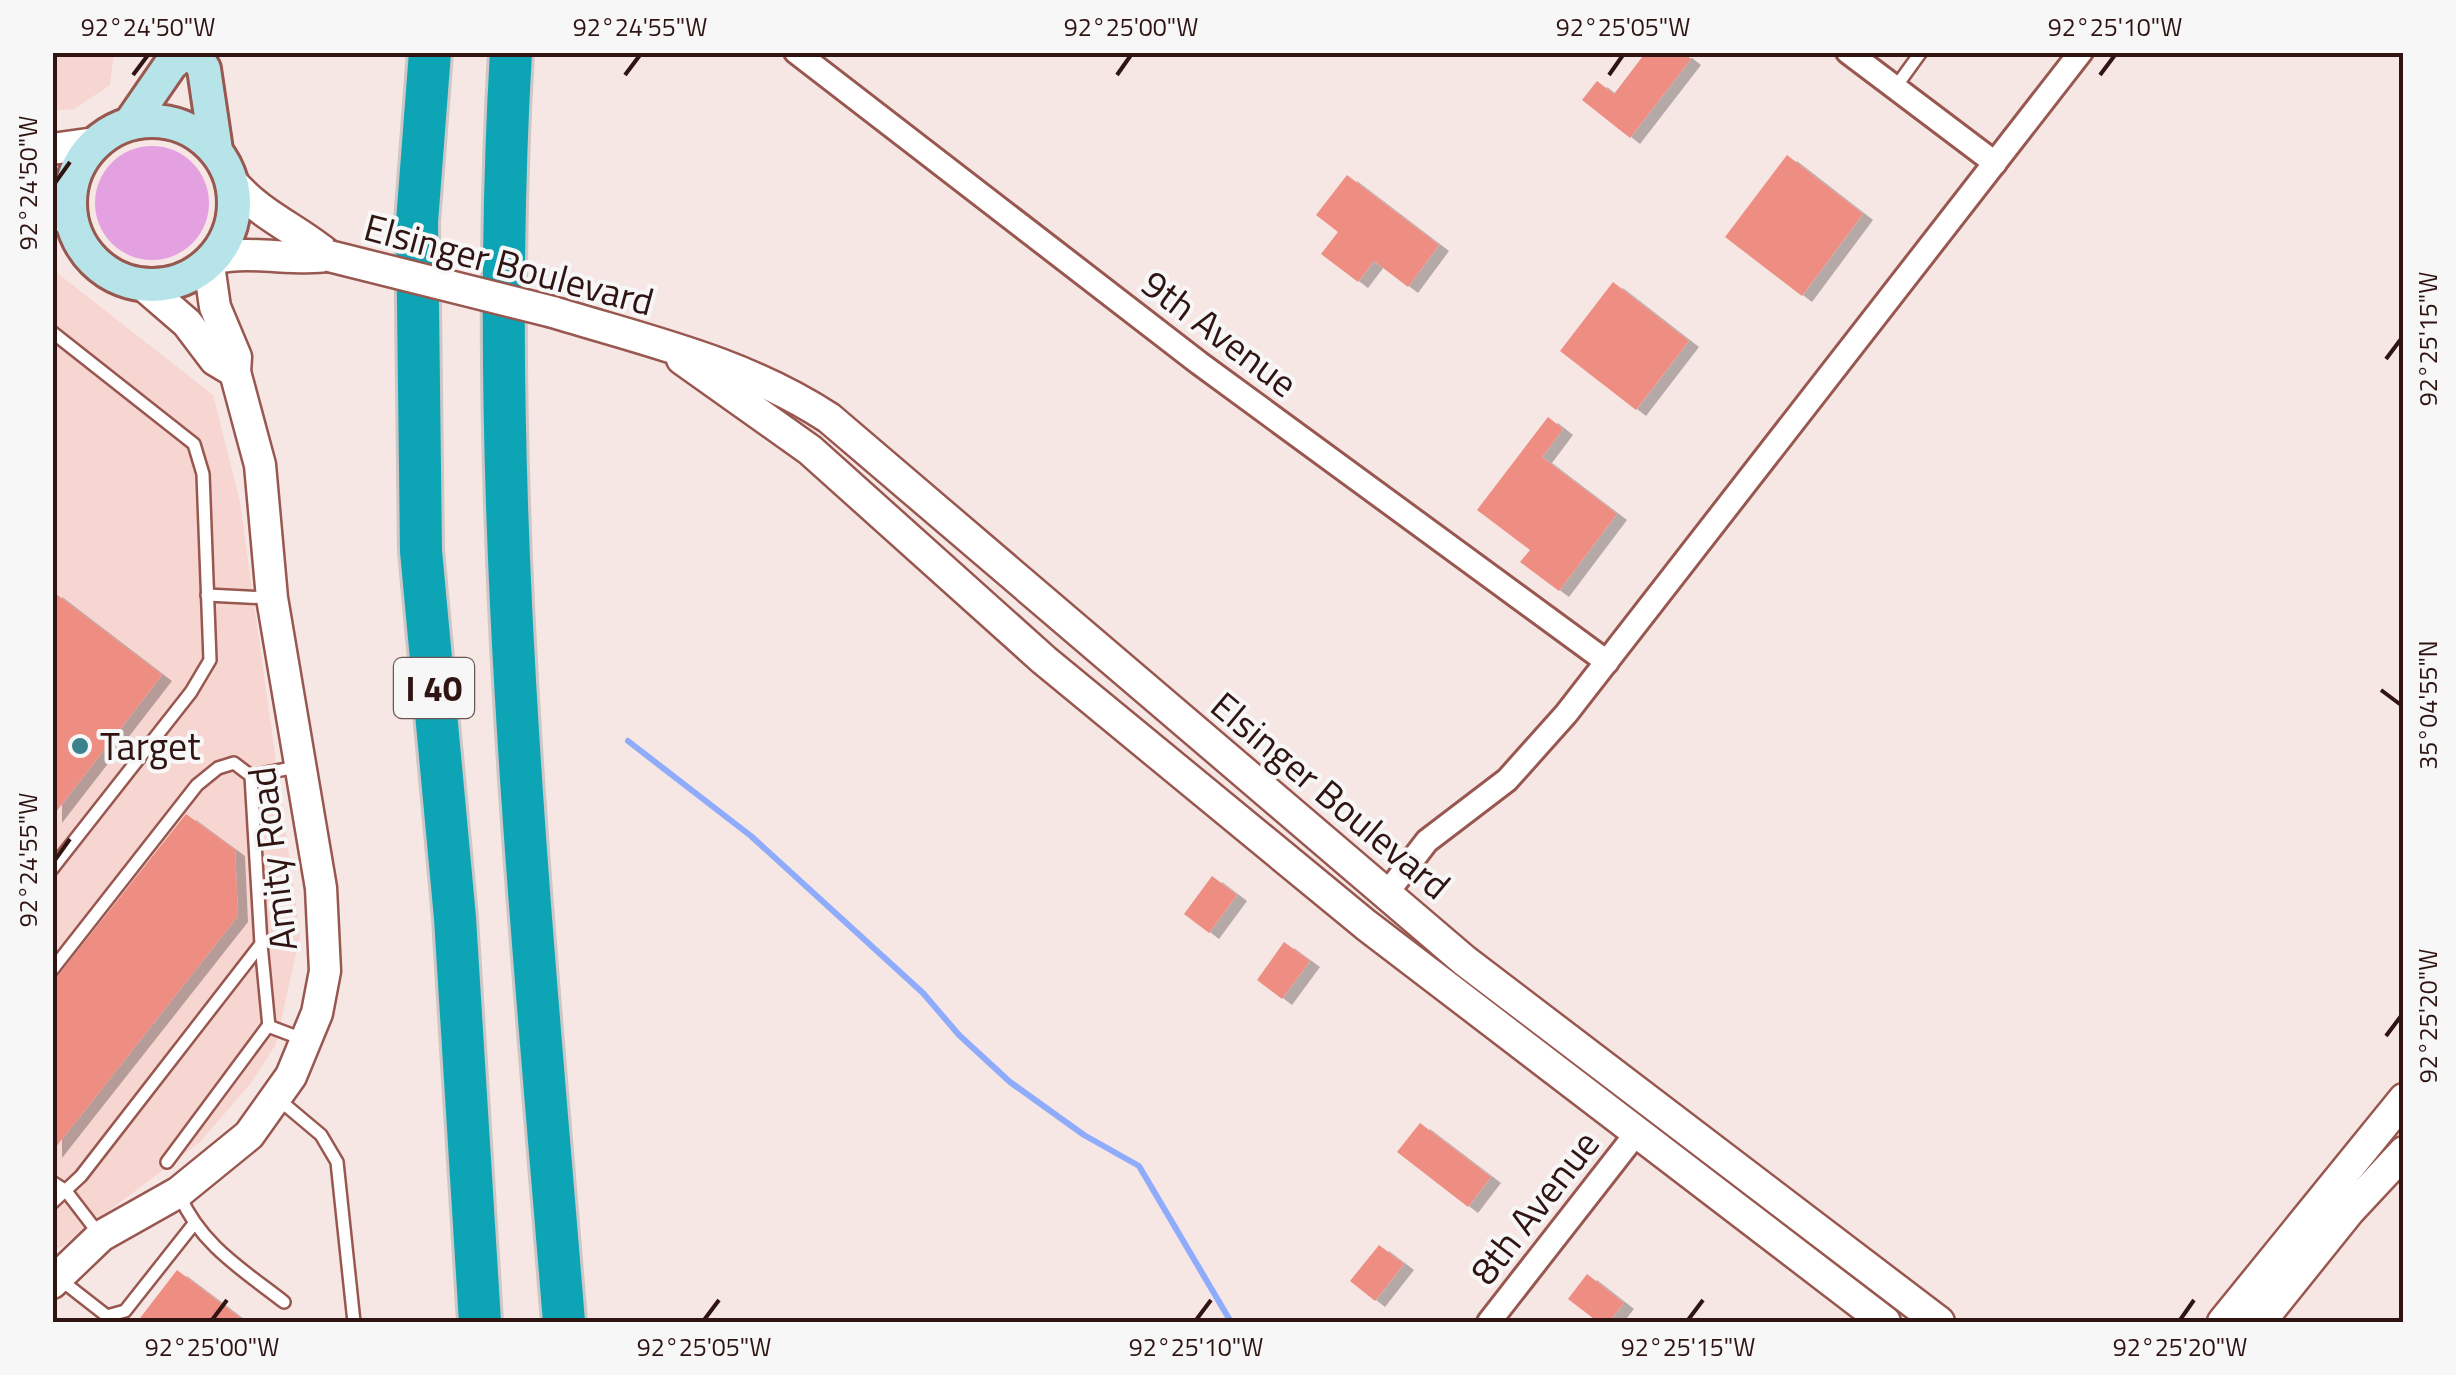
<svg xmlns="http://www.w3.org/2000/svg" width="2456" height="1375" font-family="'Titillium Web',sans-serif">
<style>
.built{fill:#f7d5d0}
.green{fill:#e4a1e2}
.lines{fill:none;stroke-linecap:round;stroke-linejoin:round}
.stream{stroke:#8eacfb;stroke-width:6}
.building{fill:#ee8e83;filter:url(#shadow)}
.service-casing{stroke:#98574f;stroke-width:16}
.minor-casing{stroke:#98574f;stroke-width:28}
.tertiary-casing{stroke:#98574f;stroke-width:35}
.secondary-casing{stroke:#98574f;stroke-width:38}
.motorway-casing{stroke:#cdc7c6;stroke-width:48}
.service{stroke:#fff;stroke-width:11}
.minor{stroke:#fff;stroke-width:22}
.tertiary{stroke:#fff;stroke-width:30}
.secondary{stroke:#b6e4e9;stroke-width:32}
.motorway{stroke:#0da5b5;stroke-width:42}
.tertiary-bridge-casing{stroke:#98574f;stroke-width:35;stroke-linecap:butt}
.tertiary-bridge{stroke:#fff;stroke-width:30}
.ticks{fill:none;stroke:#2f1411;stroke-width:4}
.poi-dot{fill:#3b828c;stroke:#f7f7f7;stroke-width:4}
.labels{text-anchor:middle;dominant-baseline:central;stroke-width:8;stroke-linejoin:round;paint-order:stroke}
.shield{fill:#f7f7f7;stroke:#6b5856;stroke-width:2.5}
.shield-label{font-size:35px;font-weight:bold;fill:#2f1411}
.street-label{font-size:38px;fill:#2f1411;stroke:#f7f7f7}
.poi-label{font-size:38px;fill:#2f1411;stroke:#f7f7f7;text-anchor:start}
.neatline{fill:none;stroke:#2f1411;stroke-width:4}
.ticks-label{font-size:25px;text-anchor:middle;fill:#2f1411}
</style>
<defs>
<filter id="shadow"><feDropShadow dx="10" dy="6" stdDeviation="0" flood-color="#0004"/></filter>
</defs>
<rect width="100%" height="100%" fill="#f6e6e4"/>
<g class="built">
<path d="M 52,53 L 114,53 L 110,85 L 74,109 L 53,111 Z"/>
<path d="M 52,269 L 213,395 L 240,502 L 300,935 L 276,1044 L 251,1083 L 200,1142 L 53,1253 Z"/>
</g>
<circle class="green" cx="152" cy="203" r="57"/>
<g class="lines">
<path class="stream" d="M 628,741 L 751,836 L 923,993 L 959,1035 L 1010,1082 L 1084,1135 L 1139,1166 L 1231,1322"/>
</g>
<g class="building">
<path d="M 1646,52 L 1682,52 L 1691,59 L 1630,138 L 1582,100 L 1597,81 L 1614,94 Z"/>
<path d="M 1787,155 L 1863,214 L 1802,296 L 1725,237 Z"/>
<path d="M 1347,175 L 1439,245 L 1408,287 L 1374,261 L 1358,282 L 1321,254 L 1338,232 L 1316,215 Z"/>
<path d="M 1613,282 L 1689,341 L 1636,410 L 1560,351 Z"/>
<path d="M 1548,417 L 1563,429 L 1542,457 L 1617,514 L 1559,591 L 1520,562 L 1530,550 L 1477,510 Z"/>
<path d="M 52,591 L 162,675 L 52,817 Z"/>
<path d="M 186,814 L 235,850 L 238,916 L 52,1152 L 52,983 Z"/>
<path d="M 1212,876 L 1237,895 L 1209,933 L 1184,914 Z"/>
<path d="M 1284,942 L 1310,961 L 1282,999 L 1257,980 Z"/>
<path d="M 1420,1123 L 1491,1177 L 1468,1207 L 1397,1152 Z"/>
<path d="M 1379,1245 L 1404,1264 L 1375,1301 L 1350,1281 Z"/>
<path d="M 177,1270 L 246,1322 L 137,1322 Z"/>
<path d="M 1587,1274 L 1624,1303 L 1609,1322 L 1598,1322 L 1568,1299 Z"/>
</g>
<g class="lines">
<defs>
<g id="service">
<path d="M 1895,88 L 1921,52"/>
<path d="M 52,332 L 194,444 L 203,474 L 210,660 L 191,692 L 52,869"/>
<path d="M 207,595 L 268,598"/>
<path d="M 251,776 L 301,766"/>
<path d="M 261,944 L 269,1027"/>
<path d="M 52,970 L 197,785 L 218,768 L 234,763 L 251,776 L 261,944 L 81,1176 L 52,1203"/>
<path d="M 277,1098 L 321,1135 L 337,1162 L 354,1322"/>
<path d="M 167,1162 L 268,1026 L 305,1040"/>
<path d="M 52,1182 L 66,1191 L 99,1234"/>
<path d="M 180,1196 C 201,1245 243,1270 284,1302"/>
<path d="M 57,1277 L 107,1316 L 125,1311 L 193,1225"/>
</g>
<g id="minor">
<path d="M 796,52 L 1199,363 L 1607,662"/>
<path d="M 1848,52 L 1995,163"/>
<path d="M 1387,893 L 1427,841 L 1507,780 L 1566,714 L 2081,52"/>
<path d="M 1489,1322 L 1635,1135"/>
</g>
<g id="tertiary">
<path d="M 52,149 L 95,143"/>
<path d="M 231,181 C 262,217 294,227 329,256"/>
<path d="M 52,208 L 71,222"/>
<path d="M 216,258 C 253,250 291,261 329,256"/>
<path d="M 143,285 L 187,323 L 215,360 L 235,372"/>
<path d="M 553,312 C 651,342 743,362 829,418 L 1465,961 L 1939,1322"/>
<path d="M 682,359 L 810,450 L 1044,660 L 1366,925 L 1885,1322"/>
<path d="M 52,1283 L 101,1236 L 179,1192 L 249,1135 L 291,1076 L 317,1013 L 325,971 L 321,888 L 272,598 L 260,465 L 235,372 L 236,357 L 215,307 L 209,265"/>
<path d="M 2223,1322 L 2404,1099"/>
<path d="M 2260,1322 L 2349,1211 L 2404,1152"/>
</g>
<g id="secondary">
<path d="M 194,52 L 204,69 L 216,150"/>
<circle cx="152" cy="203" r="82"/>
<path d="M 131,122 L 171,64 L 185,52"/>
</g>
<g id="motorway">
<path d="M 430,52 L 417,222 L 421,551 L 455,918 L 480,1322"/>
<path d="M 511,52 C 486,476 530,900 564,1322"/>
</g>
</defs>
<use href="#service" class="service-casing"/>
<use href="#minor" class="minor-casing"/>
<use href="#tertiary" class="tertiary-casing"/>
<use href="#secondary" class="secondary-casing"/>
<use href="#motorway" class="motorway-casing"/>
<use href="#service" class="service"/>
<use href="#minor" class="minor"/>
<use href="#tertiary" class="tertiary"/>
<use href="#secondary" class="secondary"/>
<use href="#motorway" class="motorway"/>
<defs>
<path id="tertiary-bridge" d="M 329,256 L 553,312"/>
</defs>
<use href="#tertiary-bridge" class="tertiary-bridge-casing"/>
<use href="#tertiary-bridge" class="tertiary-bridge"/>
</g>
<path class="ticks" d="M 133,75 L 148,55M 625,75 L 640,55M 1117,75 L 1131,55M 1609,75 L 1623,55M 2100,75 L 2115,55M 55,183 L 70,162M 2386,359 L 2401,339M 2381,690 L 2401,705M 55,860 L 70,839M 2386,1036 L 2401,1016M 212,1320 L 227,1300M 704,1320 L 719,1300M 1196,1320 L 1211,1300M 1688,1320 L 1703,1300M 2180,1320 L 2194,1300"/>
<circle class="poi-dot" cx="80" cy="746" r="10"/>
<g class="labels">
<rect class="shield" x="394" y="658" width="80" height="60" rx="8"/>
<g class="shield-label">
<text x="434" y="688">I 40</text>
</g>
<g class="street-label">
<text transform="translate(509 264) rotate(15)">Elsinger Boulevard</text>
<text transform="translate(1220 333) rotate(37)">9th Avenue</text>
<text transform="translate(1331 795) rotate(40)">Elsinger Boulevard</text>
<text transform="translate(272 859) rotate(-97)">Amity Road</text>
<text transform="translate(1534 1207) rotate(-52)">8th Avenue</text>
</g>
<g class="poi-label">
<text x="100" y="746">Target</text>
</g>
</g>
<rect width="2456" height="1375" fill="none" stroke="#f7f7f7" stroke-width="110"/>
<rect x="55" y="55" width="2346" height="1265" class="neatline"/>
<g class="ticks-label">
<text x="148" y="36">92°24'50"W</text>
<text x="640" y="36">92°24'55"W</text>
<text x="1131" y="36">92°25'00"W</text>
<text x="1623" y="36">92°25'05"W</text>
<text x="2115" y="36">92°25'10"W</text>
<text transform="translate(28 183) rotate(-90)" y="9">92°24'50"W</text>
<text transform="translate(2428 339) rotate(-90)" y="9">92°25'15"W</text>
<text transform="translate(2428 705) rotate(-90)" y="9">35°04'55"N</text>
<text transform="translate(28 860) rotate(-90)" y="9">92°24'55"W</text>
<text transform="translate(2428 1016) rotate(-90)" y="9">92°25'20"W</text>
<text x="212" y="1356">92°25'00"W</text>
<text x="704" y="1356">92°25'05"W</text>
<text x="1196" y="1356">92°25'10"W</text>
<text x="1688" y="1356">92°25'15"W</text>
<text x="2180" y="1356">92°25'20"W</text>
</g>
</svg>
